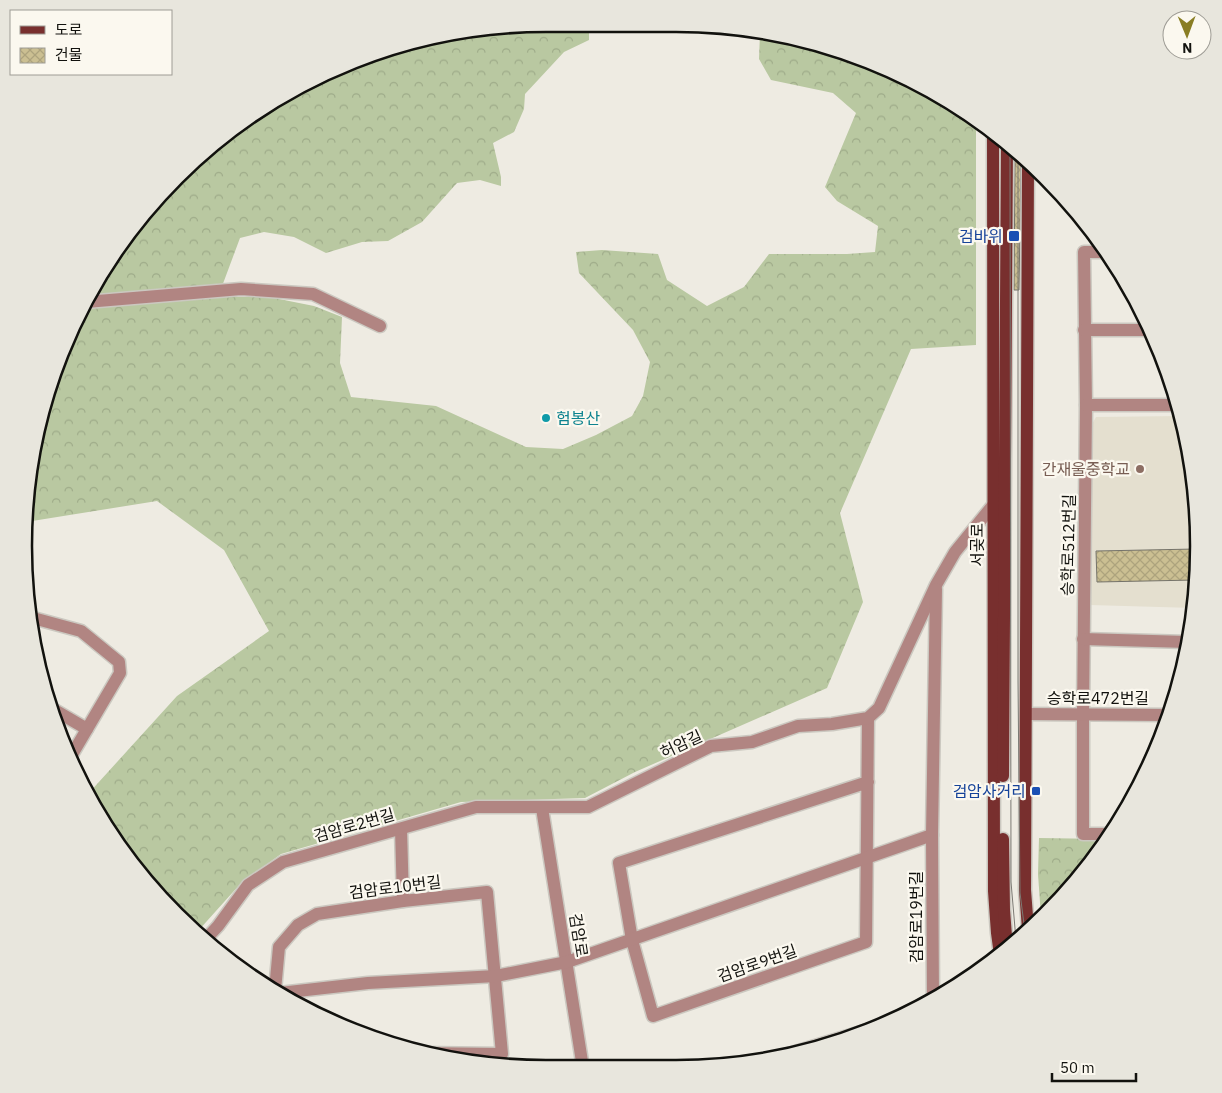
<svg xmlns="http://www.w3.org/2000/svg" width="1222" height="1093" font-family="'IBM Plex Sans','Noto Sans KR',sans-serif">
<style>
.built{fill:#e4dfcf}
.forest{fill:url(#forest-crowns)}
.building{fill:url(#building-cross-hatch);stroke:#75736a}
.lines{fill:none;stroke-linecap:round;stroke-linejoin:round}
.minor-casing{stroke:#cbc8c0;stroke-width:15}
.major-casing{stroke:#cbc8c0;stroke-width:15}
.minor{stroke:#b18582;stroke-width:12}
.major{stroke:#782f2e;stroke-width:12}
.tram{stroke:#7c7a74;stroke-width:1}
.transit-dot{fill:#1a4fb4;stroke:#fbf8ef;stroke-width:2}
.culture-dot{fill:#0f9aa8;stroke:#fbf8ef;stroke-width:2}
.education-dot{fill:#8d6e63;stroke:#fbf8ef;stroke-width:2}
.labels{text-anchor:middle;dominant-baseline:central;stroke-width:4.5;stroke-linejoin:round;paint-order:stroke}
.transit-label{font-size:16px;fill:#164399;stroke:#fbf8ef;text-anchor:end}
.culture-label{font-size:16px;fill:#0d838f;stroke:#fbf8ef;text-anchor:start}
.education-label{font-size:16px;fill:#785e54;stroke:#fbf8ef;text-anchor:end}
.street-label{font-size:16px;fill:#12120e;stroke:#fbf8ef}
.rim{fill:none;stroke:#12120e;stroke-width:2.5}
</style>
<defs>
<pattern id="forest-crowns" width="20" height="18" patternUnits="userSpaceOnUse" patternTransform="scale(1.25)"><rect width="20" height="18" fill="#b9c8a1"/><path d="M2 6a3 3 0 1 1 6 0M12 15a3 3 0 1 1 6 0" fill="none" stroke="#9eab89"/></pattern>
<pattern id="building-cross-hatch" width="8" height="8" patternUnits="userSpaceOnUse" patternTransform="scale(1.25)"><rect width="8" height="8" fill="#cbbf92"/><path d="M0 0l8 8M0 8l8-8" fill="none" stroke="#ada37d"/></pattern>
</defs>
<rect width="100%" height="100%" fill="#eeebe2"/>
<path class="built" d="M 1181,416 L 1197,513 L 1194,608 L 1090,605 L 1091,426 L 1096,417 Z"/>
<g class="forest">
<path d="M 546,24 L 589,26 L 589,40 L 564,52 L 525,94 L 524,109 L 514,132 L 493,143 L 501,177 L 501,186 L 480,180 L 457,183 L 422,222 L 388,241 L 362,242 L 326,253 L 294,237 L 264,232 L 240,238 L 221,289 L 237,297 L 269,297 L 314,306 L 342,317 L 340,363 L 351,397 L 436,406 L 526,447 L 563,449 L 596,435 L 632,416 L 643,396 L 650,362 L 633,330 L 579,273 L 576,252 L 602,250 L 658,254 L 667,280 L 707,306 L 744,287 L 769,254 L 847,254 L 875,252 L 878,226 L 837,201 L 825,187 L 856,113 L 833,93 L 771,80 L 759,59 L 760,33 L 777,34 L 875,63 L 937,94 L 976,122 L 976,345 L 911,349 L 840,513 L 863,602 L 827,688 L 635,772 L 585,798 L 461,802 L 281,854 L 242,882 L 198,931 L 132,865 L 88,794 L 177,696 L 269,631 L 224,550 L 157,501 L 26,522 L 34,444 L 78,316 L 132,228 L 228,132 L 316,78 L 444,34 Z"/>
<path d="M 1039,838 L 1106,839 L 1068,891 L 1041,917 L 1038,874 Z"/>
</g>
<g class="building">
<path d="M 1015,158 L 1021,158 L 1019,290 L 1014,290 Z"/>
<path d="M 1196,549 L 1195,580 L 1097,582 L 1096,551 Z"/>
</g>
<g class="lines">
<defs>
<g id="minor">
<path d="M 1105,252 L 1084,252 L 1086,405 L 1083,715 L 1083,834 L 1109,834"/>
<path d="M 86,302 L 241,289 L 313,294 L 380,326"/>
<path d="M 1084,330 L 1150,330"/>
<path d="M 1086,405 L 1178,405"/>
<path d="M 33,618 L 81,631 L 119,662 L 120,673 L 70,758"/>
<path d="M 1083,639 L 1187,642"/>
<path d="M 51,708 L 87,729"/>
<path d="M 1026,714 L 1170,715"/>
<path d="M 868,782 L 619,863 L 632,940 L 653,1016 L 866,942 L 868,718"/>
<path d="M 542,808 L 583,1068"/>
<path d="M 401,829 L 403,901"/>
<path d="M 206,939 L 218,926 L 248,885 L 283,862 L 476,807 L 588,807 L 711,746 L 752,742 L 798,726 L 832,724 L 868,718 L 879,708 L 936,585 L 955,552 L 994,504"/>
<path d="M 275,990 L 279,947 L 298,925 L 317,914 L 403,901 L 487,892 L 502,1054 L 418,1053"/>
<path d="M 280,993 L 368,983 L 496,976 L 567,962 L 932,835"/>
<path d="M 933,999 L 932,835 L 936,589"/>
<path d="M 779,1057 L 868,1030"/>
</g>
<g id="major">
<path d="M 993,134 L 994,891 L 997,933 L 1000,955"/>
<path d="M 1003,776 C 1006,566 1004,355 1007,144"/>
<path d="M 1003,839 L 1004,910 L 1007,949"/>
<path d="M 1028,929 L 1025,890 L 1028,162"/>
</g>
</defs>
<use href="#minor" class="minor-casing"/>
<use href="#major" class="major-casing"/>
<use href="#minor" class="minor"/>
<use href="#major" class="major"/>
<g class="tram">
<path d="M 1010,146 L 1011,882 L 1016,940"/>
<path d="M 1018,152 L 1018,681 L 1020,893 L 1025,932"/>
</g>
</g>
<g class="transit-dot">
<rect x="1008" y="230" width="12" height="12" rx="2.5"/>
<rect x="1031" y="786" width="10" height="10" rx="2.5"/>
</g>
<circle class="culture-dot" cx="546" cy="418" r="5"/>
<circle class="education-dot" cx="1140" cy="469" r="5"/>
<g class="labels">
<g class="transit-label">
<text x="1003" y="236">검바위</text>
<text x="1026" y="791">검암사거리</text>
</g>
<g class="culture-label">
<text x="556" y="418">험봉산</text>
</g>
<g class="education-label">
<text x="1130" y="469">간재울중학교</text>
</g>
<g class="street-label">
<text transform="translate(977 545) rotate(-90)">서곶로</text>
<text transform="translate(1068 545) rotate(-89)">승학로512번길</text>
<text x="1098" y="698">승학로472번길</text>
<text transform="translate(681 744) rotate(-25)">허암길</text>
<text transform="translate(354 825) rotate(-16)">검암로2번길</text>
<text transform="translate(395 887) rotate(-7)">검암로10번길</text>
<text transform="translate(916 917) rotate(-90)">검암로19번길</text>
<text transform="translate(579 935) rotate(81)">검암로</text>
<text transform="translate(757 963) rotate(-19)">검암로9번길</text>
</g>
</g>
<path d="M0 0H1222V1093H0ZM546 32H676A514 514 0 0 1 1190 546V546A514 514 0 0 1 676 1060H546A514 514 0 0 1 32 546V546A514 514 0 0 1 546 32Z" fill="#e8e6dd" fill-rule="evenodd"/>
<path class="rim" d="M546 32H676A514 514 0 0 1 1190 546V546A514 514 0 0 1 676 1060H546A514 514 0 0 1 32 546V546A514 514 0 0 1 546 32Z"/>
<rect x="10" y="10" width="162" height="65" fill="#fbf8ef" stroke="#9e9c95"/>
<rect x="20" y="26" width="25" height="8" fill="#782f2e" stroke="#9e9c95"/>
<text x="55" y="35" font-size="15" fill="#12120e">도로</text>
<rect x="20" y="48" width="25" height="15" fill="url(#building-cross-hatch)" stroke="#9e9c95"/>
<text x="55" y="60" font-size="15" fill="#12120e">건물</text>
<g transform="translate(1187 35) rotate(179)"><circle r="24" fill="#fbf8ef" stroke="#9e9c95"/>
<path d="M0-4L9 19L0 12L-9 19Z" fill="#897d23"/>
<text y="-8" font-size="14" font-weight="bold" text-anchor="middle" fill="#12120e">N</text>
</g>
<path d="M1052 1073v8h84v-8" fill="none" stroke="#12120e" stroke-width="2.5"/>
<text x="1060" y="1073" font-size="15" fill="#12120e" stroke="#fbf8ef" stroke-width="4" paint-order="stroke">50 m</text>
</svg>
